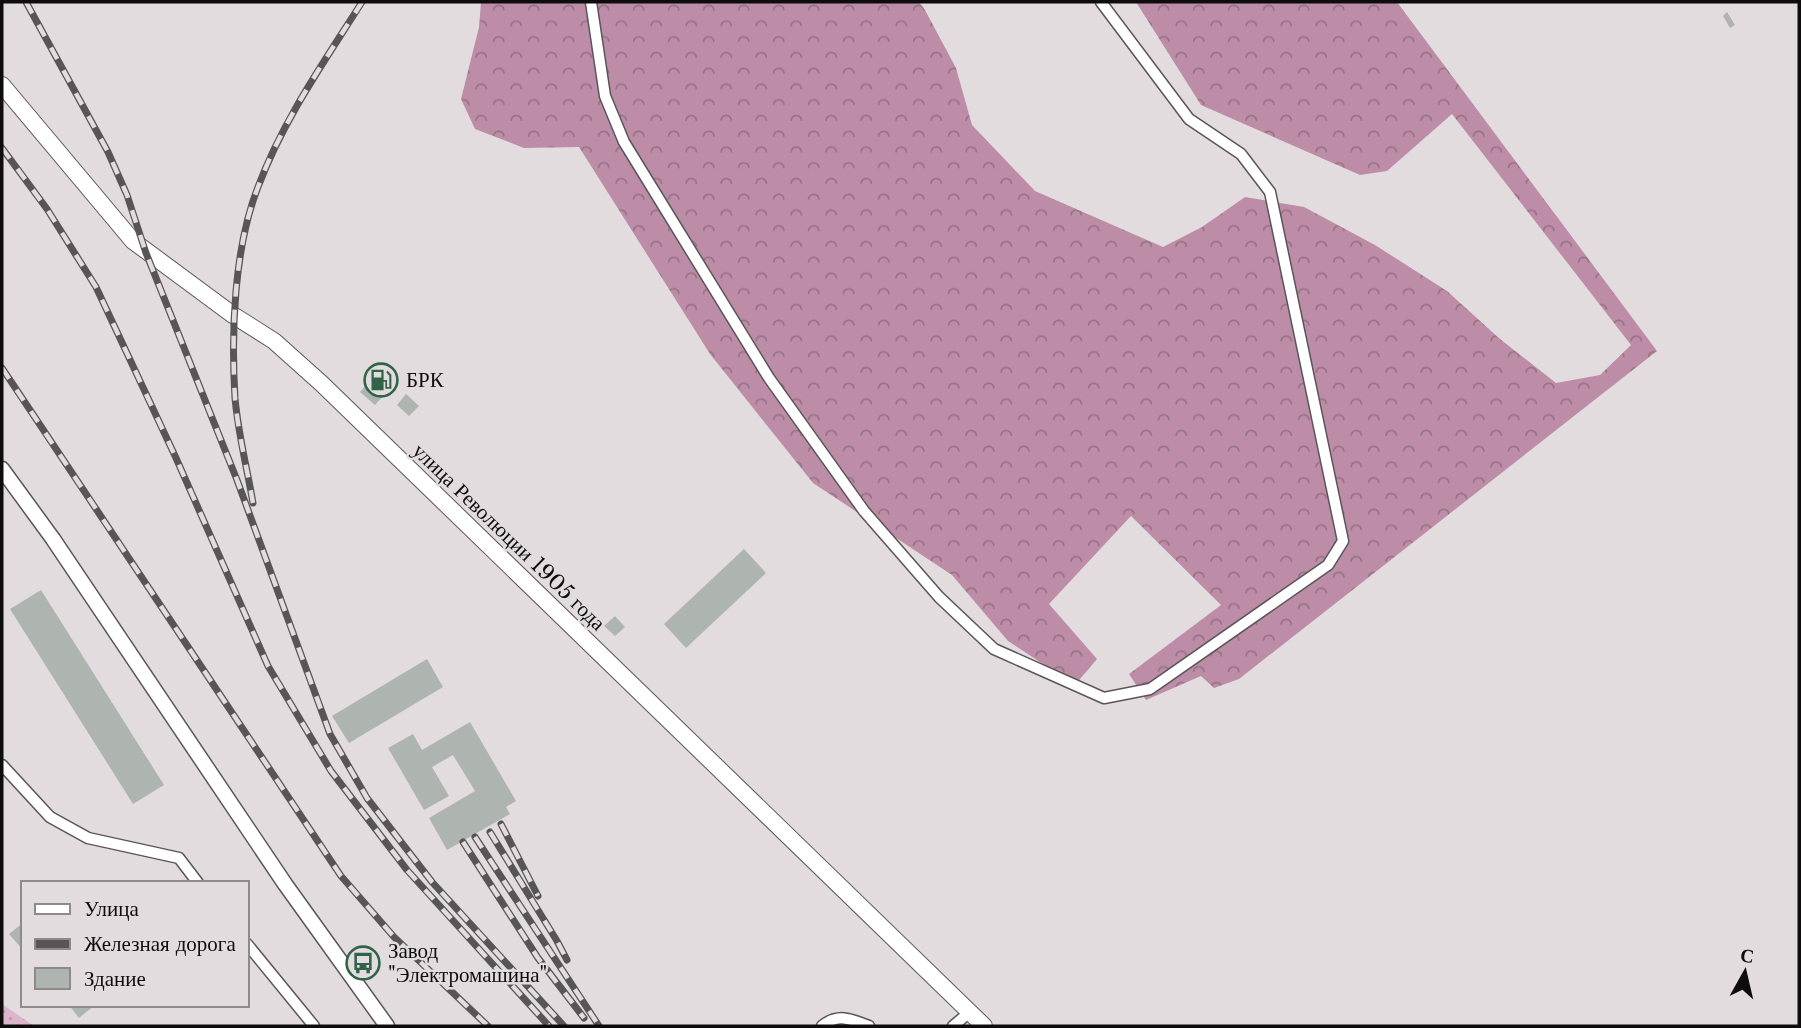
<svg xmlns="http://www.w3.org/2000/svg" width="1801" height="1028" font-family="'Libre Baskerville',serif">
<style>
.grass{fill:url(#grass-dots)}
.forest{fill:url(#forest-crowns)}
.building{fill:#aeb4b0}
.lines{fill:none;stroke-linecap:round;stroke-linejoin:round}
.minor-casing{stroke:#5a5558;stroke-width:13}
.tertiary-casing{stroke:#5a5558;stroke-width:17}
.secondary-casing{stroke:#5a5558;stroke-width:18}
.minor{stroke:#fff;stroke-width:10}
.tertiary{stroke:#fff;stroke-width:14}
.secondary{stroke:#fff;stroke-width:16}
.rail-casing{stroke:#595557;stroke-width:7}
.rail{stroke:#e3dcdf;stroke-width:4.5;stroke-dasharray:13;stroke-linecap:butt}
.labels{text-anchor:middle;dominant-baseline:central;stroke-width:5;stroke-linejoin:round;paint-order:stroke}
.poi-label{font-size:21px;fill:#0e0c0d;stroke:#e3dcdf;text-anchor:start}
.street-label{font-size:21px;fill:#0e0c0d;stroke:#e3dcdf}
</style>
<defs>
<pattern id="grass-dots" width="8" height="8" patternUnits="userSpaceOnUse" patternTransform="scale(1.75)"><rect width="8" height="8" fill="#dcb5ca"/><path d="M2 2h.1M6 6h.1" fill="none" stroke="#bc9aac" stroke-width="1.8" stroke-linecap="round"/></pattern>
<pattern id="forest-crowns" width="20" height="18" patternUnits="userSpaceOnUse" patternTransform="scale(1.75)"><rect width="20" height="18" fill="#bd8da7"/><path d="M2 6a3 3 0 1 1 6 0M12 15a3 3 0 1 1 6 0" fill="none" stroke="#987286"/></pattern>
</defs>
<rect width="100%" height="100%" fill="#e3dcdf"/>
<path class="grass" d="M 2,1004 L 34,1026 L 2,1026 Z"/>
<path class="forest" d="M 481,2 L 919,2 L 925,10 L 956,68 L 972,125 L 1035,191 L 1163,247 L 1202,227 L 1245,197 L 1304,207 L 1375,245 L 1447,291 L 1500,339 L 1556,383 L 1600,375 L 1631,345 L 1452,114 L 1387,171 L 1360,175 L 1201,105 L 1136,2 L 1397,2 L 1657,351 L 1239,679 L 1214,688 L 1201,676 L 1146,700 L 1129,674 L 1221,605 L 1131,516 L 1049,604 L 1097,659 L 1075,685 L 1008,641 L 952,575 L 813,483 L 710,354 L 579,147 L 524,148 L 475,129 L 461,99 L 479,27 Z"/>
<g class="building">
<path d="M 1727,12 L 1735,25 L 1730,28 L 1723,16 Z"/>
<path d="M 382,367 L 397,380 L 375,405 L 360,392 Z"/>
<path d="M 406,394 L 419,406 L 409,416 L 397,405 Z"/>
<path d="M 744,549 L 766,573 L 686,648 L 664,624 Z"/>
<path d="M 41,590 L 164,785 L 133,804 L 10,609 Z"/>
<path d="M 615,616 L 625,627 L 615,636 L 604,626 Z"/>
<path d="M 427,659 L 443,687 L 349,743 L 332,716 Z"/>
<path d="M 470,722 L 516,801 L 506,807 L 510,814 L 447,850 L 429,818 L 475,791 L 453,755 L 432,767 L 449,796 L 424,810 L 388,748 L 413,734 L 422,750 Z"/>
<path d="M 23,923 L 23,950 L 9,934 Z"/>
<path d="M 69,1005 L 95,1005 L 79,1018 Z"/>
</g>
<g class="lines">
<defs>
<g id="minor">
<path d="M 591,2 L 605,96 L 624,142 L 769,378 L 864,511 L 939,597 L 994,649 L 1104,698 L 1150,689 L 1328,565 L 1343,541 L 1270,192 L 1241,154 L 1189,119 L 1101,2"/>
<path d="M 2,765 L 50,817 L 88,838 L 179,858 L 198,883"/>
<path d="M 247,944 L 314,1026"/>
<path d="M 822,1026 C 838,1013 851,1019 869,1026"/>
<path d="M 953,1026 L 970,1012"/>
</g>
<path id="tertiary" d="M 2,469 L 53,539 L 285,884 L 387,1026"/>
<path id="secondary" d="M 2,85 L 133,241 L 233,315 L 274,341 L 322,384 L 984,1026"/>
</defs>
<use href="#minor" class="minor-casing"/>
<use href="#tertiary" class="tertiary-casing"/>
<use href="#secondary" class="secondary-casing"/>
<use href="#minor" class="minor"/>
<use href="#tertiary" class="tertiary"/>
<use href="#secondary" class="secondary"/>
<defs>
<g id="rail">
<path d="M 26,2 L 108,152 L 127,195 L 146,253 L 237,480 L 330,734 L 367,798 L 432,882 L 564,1026"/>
<path d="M 2,148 L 47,209 L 96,287 L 176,458 L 268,666 L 331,771 L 407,870 L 549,1026"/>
<path d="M 2,368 L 341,876 L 394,937 L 488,1026"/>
<path d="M 253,503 C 247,468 238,433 235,398 C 231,333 234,248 258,187 C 283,120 324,62 362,2"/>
<path d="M 501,824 L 538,896"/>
<path d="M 490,832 L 557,941 L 567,960"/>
<path d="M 475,837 L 599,1026"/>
<path d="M 463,842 L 538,958 L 584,1018"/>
</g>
</defs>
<use href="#rail" class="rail-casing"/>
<use href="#rail" class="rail"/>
</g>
<defs>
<symbol id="fuel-ring" viewBox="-11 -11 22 22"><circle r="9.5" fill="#e3dcdf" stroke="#306348" stroke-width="1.5"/><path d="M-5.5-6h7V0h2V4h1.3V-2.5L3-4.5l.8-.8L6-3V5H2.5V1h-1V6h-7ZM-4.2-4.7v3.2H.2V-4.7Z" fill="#306348"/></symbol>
<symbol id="bus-ring" viewBox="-11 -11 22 22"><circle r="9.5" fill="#e3dcdf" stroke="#306348" stroke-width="1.5"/><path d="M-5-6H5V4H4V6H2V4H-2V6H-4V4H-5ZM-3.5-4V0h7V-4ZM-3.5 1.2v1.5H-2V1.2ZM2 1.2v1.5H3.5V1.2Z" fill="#306348"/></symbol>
</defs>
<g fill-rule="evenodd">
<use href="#fuel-ring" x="362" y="361" width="38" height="38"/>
<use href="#bus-ring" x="344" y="944" width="38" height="38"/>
</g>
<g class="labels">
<g class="poi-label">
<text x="406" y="380">БРК</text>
<text x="388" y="951">Завод<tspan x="388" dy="24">"Электромашина"</tspan></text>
</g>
<g class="street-label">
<text transform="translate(509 537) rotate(44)">улица Революции 1905 года</text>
</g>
</g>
<rect width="1801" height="1028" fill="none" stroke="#0e0c0d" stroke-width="7"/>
<rect x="21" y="881" width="228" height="126" fill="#e3dcdf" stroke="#8e898b" stroke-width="2"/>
<rect x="35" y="904" width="35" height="10" fill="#ffffff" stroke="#8e898b" stroke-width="2"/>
<text x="84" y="916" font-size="21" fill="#0e0c0d">Улица</text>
<rect x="35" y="939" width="35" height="10" fill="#595557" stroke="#8e898b" stroke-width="2"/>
<text x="84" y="951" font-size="21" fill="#0e0c0d">Железная дорога</text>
<rect x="35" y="968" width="35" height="21" fill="#aeb4b0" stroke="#8e898b" stroke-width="2"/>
<text x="84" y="986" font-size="21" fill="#0e0c0d">Здание</text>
<g transform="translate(1745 972) rotate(8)" stroke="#e3dcdf" stroke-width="5" paint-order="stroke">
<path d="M0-5L12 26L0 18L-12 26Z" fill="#0e0c0d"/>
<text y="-10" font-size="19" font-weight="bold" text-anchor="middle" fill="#0e0c0d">С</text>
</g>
</svg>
